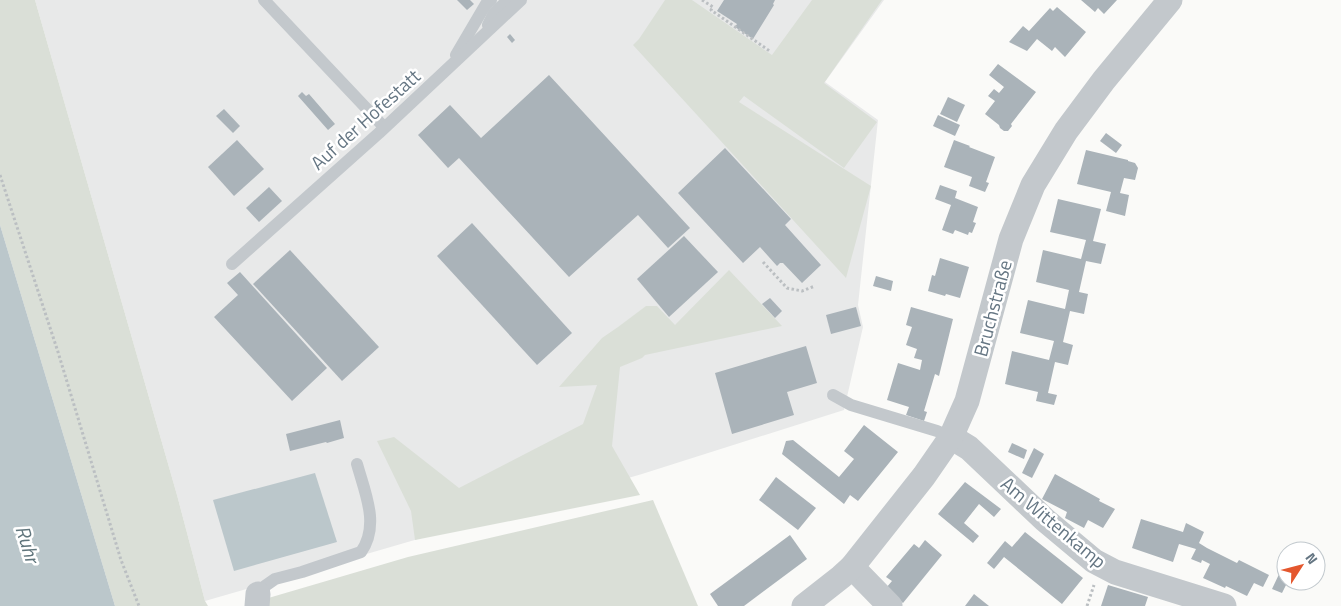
<svg xmlns="http://www.w3.org/2000/svg" width="1341" height="606" font-family="'Titillium Web',sans-serif">
<style>
.built{fill:#e8e9e9}
.green{fill:#dadfd7}
.water{fill:#bbc7cb}
.building{fill:#aab3b9}
.lines{fill:none;stroke-linecap:round;stroke-linejoin:round}
.path{stroke:#bbbfc2;stroke-width:3;stroke-dasharray:2.5 2.5;stroke-linecap:butt}
.lane{stroke:#c3c8cc;stroke-width:12}
.street{stroke:#c3c8cc;stroke-width:25}
.labels{text-anchor:middle;dominant-baseline:central;stroke-width:5;stroke-linejoin:round;paint-order:stroke}
.street-label{font-size:19px;fill:#657683;stroke:#fff}
.water-label{font-size:20px;font-style:italic;fill:#60757c;stroke:#fff}
</style>
<rect width="100%" height="100%" fill="#fafaf8"/>
<path class="built" d="M 35,0 L 884,0 L 825,82 L 878,120 L 858,305 L 863,327 L 844,410 L 642,474 L 205,601 L 177,495 Z"/>
<g class="green">
<path d="M 0,0 L 35,0 L 177,495 L 205,601 L 208,606 L 115,606 L 0,225 Z"/>
<path d="M 665,0 L 692,0 L 772,55 L 812,0 L 882,0 L 824,83 L 877,122 L 844,168 L 744,96 L 739,102 L 871,186 L 846,278 L 633,45 L 639,39 Z"/>
<path d="M 729,270 L 782,326 L 645,355 L 642,358 L 620,367 L 612,446 L 640,495 L 415,540 L 411,511 L 377,441 L 394,437 L 459,488 L 583,424 L 597,385 L 559,387 L 602,338 L 618,327 L 646,306 L 657,306 L 675,325 Z"/>
<path d="M 653,500 L 698,606 L 265,606 L 265,599 L 408,557 Z"/>
</g>
<g class="water">
<path d="M 0,225 L 115,606 L 0,606 Z"/>
<path d="M 315,473 L 337,542 L 234,571 L 213,500 Z"/>
</g>
<g class="building">
<path d="M 457,0 L 470,0 L 474,4 L 467,10 Z"/>
<path d="M 724,0 L 775,0 L 773,4 L 774,5 L 753,39 L 735,27 L 737,24 L 717,11 Z"/>
<path d="M 1081,0 L 1117,0 L 1104,14 L 1098,8 L 1095,12 Z"/>
<path d="M 1057,7 L 1086,32 L 1065,57 L 1055,47 L 1052,51 L 1037,39 L 1027,51 L 1009,42 L 1023,26 L 1029,31 L 1050,8 L 1053,11 Z"/>
<path d="M 510,34 L 515,40 L 512,43 L 507,37 Z"/>
<path d="M 998,64 L 1036,92 L 1011,124 L 1012,126 L 1008,131 L 1004,131 L 1000,128 L 999,125 L 985,114 L 995,101 L 988,96 L 994,89 L 999,93 L 1004,87 L 989,75 Z"/>
<path d="M 549,75 L 690,228 L 668,248 L 638,215 L 569,277 L 459,158 L 448,168 L 418,135 L 450,105 L 481,138 Z"/>
<path d="M 302,92 L 306,96 L 309,94 L 335,124 L 328,130 L 298,96 Z"/>
<path d="M 948,97 L 965,105 L 957,122 L 940,114 Z"/>
<path d="M 224,109 L 240,126 L 233,133 L 216,116 Z"/>
<path d="M 938,115 L 960,125 L 955,136 L 933,126 Z"/>
<path d="M 1106,133 L 1122,145 L 1116,153 L 1100,141 Z"/>
<path d="M 237,140 L 264,169 L 234,196 L 208,167 Z"/>
<path d="M 954,140 L 970,146 L 969,147 L 995,157 L 986,182 L 989,183 L 985,192 L 969,186 L 972,177 L 944,167 Z"/>
<path d="M 725,148 L 791,219 L 785,225 L 821,265 L 802,283 L 783,263 L 780,263 L 777,266 L 760,247 L 743,263 L 678,193 Z"/>
<path d="M 1086,150 L 1128,160 L 1128,161 L 1135,163 L 1138,168 L 1135,180 L 1124,178 L 1120,193 L 1129,195 L 1125,216 L 1106,211 L 1111,192 L 1077,184 Z"/>
<path d="M 940,185 L 957,191 L 955,198 L 978,207 L 973,222 L 976,223 L 972,233 L 969,232 L 968,235 L 955,230 L 953,234 L 942,230 L 951,205 L 935,199 Z"/>
<path d="M 269,187 L 282,201 L 259,222 L 246,208 Z"/>
<path d="M 1058,199 L 1101,209 L 1093,241 L 1106,244 L 1101,264 L 1086,261 L 1079,292 L 1088,294 L 1084,314 L 1070,311 L 1063,342 L 1073,345 L 1068,365 L 1055,362 L 1048,393 L 1057,395 L 1054,405 L 1036,401 L 1038,392 L 1005,384 L 1012,351 L 1049,360 L 1054,341 L 1020,333 L 1028,300 L 1065,309 L 1069,290 L 1036,282 L 1043,250 L 1081,259 L 1086,240 L 1050,232 Z"/>
<path d="M 472,223 L 572,333 L 537,365 L 437,256 Z"/>
<path d="M 684,236 L 718,272 L 669,317 L 637,279 Z"/>
<path d="M 290,250 L 379,347 L 342,381 L 253,284 Z"/>
<path d="M 940,258 L 969,267 L 960,298 L 946,294 L 945,296 L 928,291 L 932,275 L 935,276 Z"/>
<path d="M 240,272 L 327,368 L 292,401 L 214,317 L 238,295 L 227,283 Z"/>
<path d="M 876,276 L 893,281 L 891,291 L 873,286 Z"/>
<path d="M 770,298 L 782,311 L 775,318 L 762,304 Z"/>
<path d="M 856,307 L 861,326 L 831,334 L 826,315 Z"/>
<path d="M 911,307 L 953,319 L 939,376 L 935,374 L 924,411 L 927,412 L 924,421 L 906,415 L 909,407 L 887,400 L 898,363 L 920,370 L 922,360 L 914,358 L 917,349 L 906,345 L 912,327 L 906,325 Z"/>
<path d="M 806,346 L 817,383 L 787,392 L 794,415 L 732,434 L 715,373 Z"/>
<path d="M 340,420 L 344,438 L 327,443 L 326,442 L 290,451 L 286,434 Z"/>
<path d="M 864,425 L 898,452 L 858,501 L 850,495 L 844,504 L 782,454 L 786,441 L 793,440 L 839,477 L 854,459 L 844,451 Z"/>
<path d="M 1012,443 L 1027,450 L 1024,459 L 1008,452 Z"/>
<path d="M 1034,448 L 1044,454 L 1032,478 L 1022,473 Z"/>
<path d="M 1055,474 L 1100,499 L 1099,501 L 1115,509 L 1103,528 L 1088,520 L 1084,528 L 1065,518 L 1067,512 L 1042,499 Z"/>
<path d="M 776,477 L 816,508 L 798,530 L 759,500 Z"/>
<path d="M 965,482 L 1001,509 L 994,517 L 979,504 L 964,523 L 979,536 L 973,543 L 938,514 Z"/>
<path d="M 1141,519 L 1183,532 L 1186,523 L 1204,532 L 1199,543 L 1207,548 L 1237,563 L 1239,560 L 1269,575 L 1263,587 L 1254,583 L 1247,596 L 1226,586 L 1225,588 L 1203,578 L 1210,564 L 1202,560 L 1201,563 L 1191,559 L 1196,549 L 1179,544 L 1173,562 L 1132,548 Z"/>
<path d="M 1025,532 L 1083,578 L 1062,604 L 1004,557 L 994,569 L 987,563 L 1005,541 L 1012,547 Z"/>
<path d="M 790,535 L 807,559 L 744,606 L 718,606 L 710,594 Z"/>
<path d="M 925,540 L 942,555 L 903,603 L 886,588 L 892,581 L 886,577 L 914,544 L 919,548 Z"/>
<path d="M 1281,570 L 1286,572 L 1286,581 L 1288,581 L 1282,593 L 1272,589 Z"/>
<path d="M 1108,585 L 1148,597 L 1145,606 L 1101,606 Z"/>
<path d="M 974,594 L 989,606 L 965,606 Z"/>
</g>
<g class="lines">
<g class="path">
<path d="M 702,0 L 713,7 L 711,10 L 771,52"/>
<path d="M 0,175 L 58,352 L 121,560 L 139,606"/>
<path d="M 763,262 L 787,288 L 802,291 L 815,286"/>
<path d="M 1087,606 L 1094,585"/>
</g>
<g class="lane">
<path d="M 264,0 L 384,127"/>
<path d="M 488,25 L 494,13 L 508,0"/>
<path d="M 456,55 L 486,4 L 491,0"/>
<path d="M 232,264 L 379,133 L 521,0"/>
<path d="M 833,395 L 851,405 L 937,431 L 951,437"/>
<path d="M 258,594 L 265,586 L 275,579 L 302,572 L 361,552 C 380,525 365,493 357,464"/>
</g>
<g class="street">
<path d="M 951,437 L 969,448 L 1045,520 L 1094,561 L 1115,572 L 1224,606"/>
<path d="M 852,567 L 890,606"/>
<path d="M 257,606 L 258,594"/>
<path d="M 804,606 L 841,577 L 852,567 L 924,476 L 951,437 L 967,401 L 1011,239 L 1033,185 L 1066,131 L 1104,80 L 1170,0"/>
</g>
</g>
<g class="labels">
<g class="street-label">
<text transform="translate(365 119) rotate(-42)">Auf der Hofestatt</text>
<text transform="translate(992 308) rotate(-75)">Bruchstraße</text>
<text transform="translate(1054 522) rotate(40)">Am Wittenkamp</text>
</g>
<g class="water-label">
<text transform="translate(28 544) rotate(73)">Ruhr</text>
</g>
</g>
<g transform="translate(1301 566) rotate(54)"><circle r="24" fill="#ffffff" stroke="#c1c8cd"/>
<path d="M0-4L9 19L0 12L-9 19Z" fill="#e4572e"/>
<text y="-8" font-size="14" font-weight="bold" text-anchor="middle" fill="#657683">N</text>
</g>
</svg>
